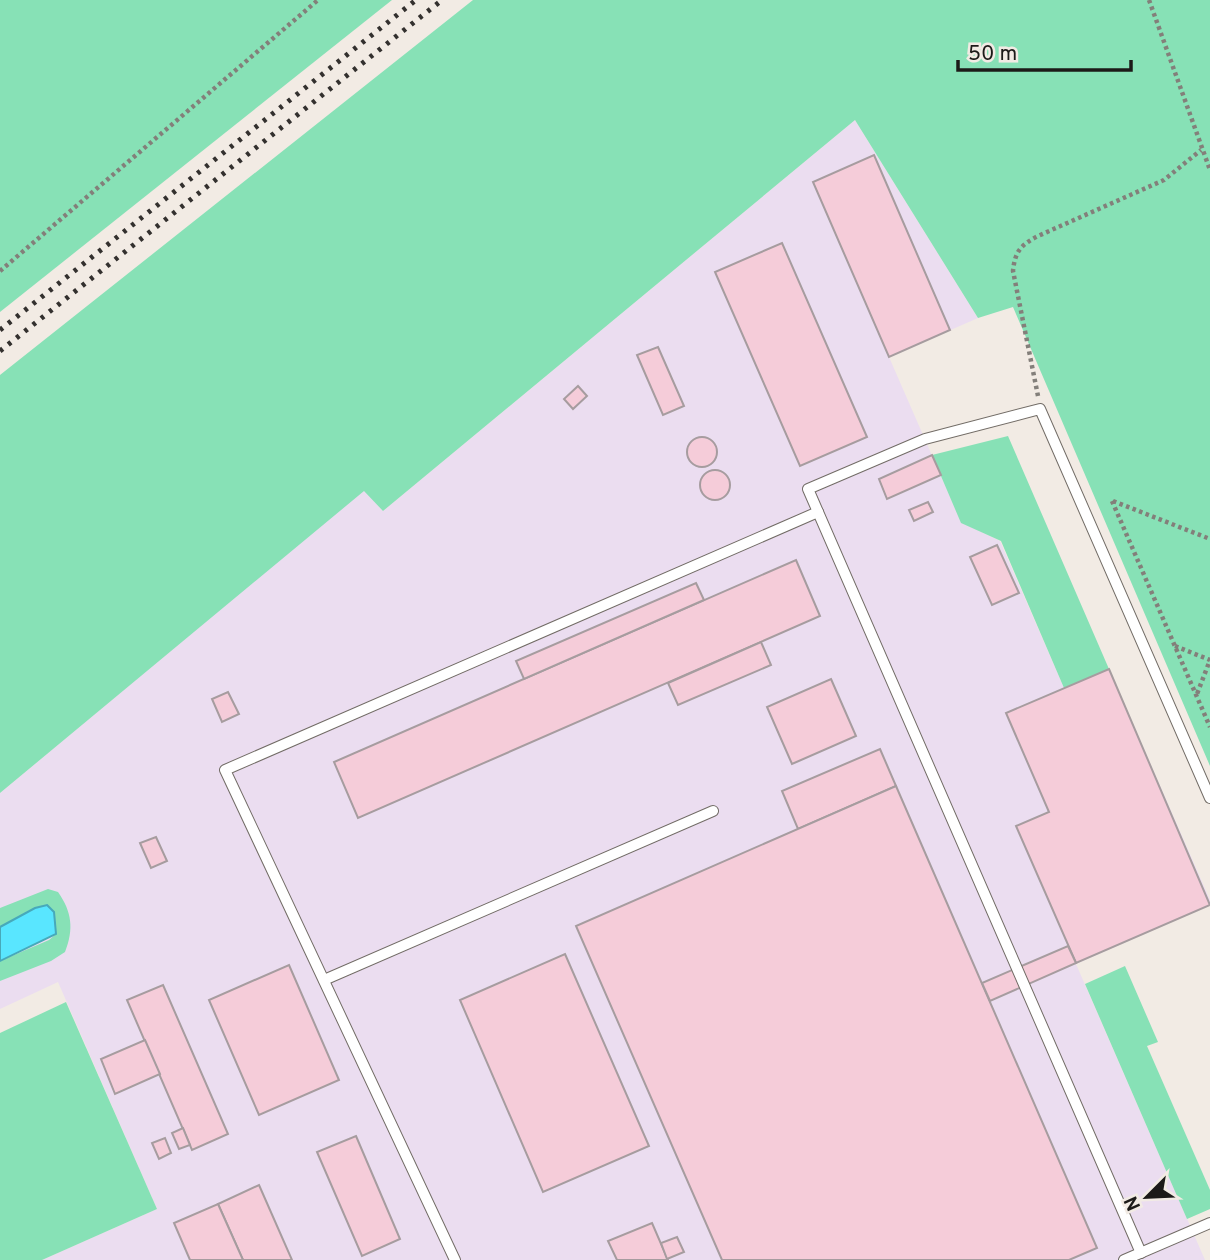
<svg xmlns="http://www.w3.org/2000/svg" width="1210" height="1260" font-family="Overpass,sans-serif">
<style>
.industrial{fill:#ebddf0}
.green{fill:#87e1b6}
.water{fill:#59e6ff;stroke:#47a9ba;stroke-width:2}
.building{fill:#f5ccd9;stroke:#a69c9f;stroke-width:2}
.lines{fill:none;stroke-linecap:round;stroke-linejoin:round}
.lane-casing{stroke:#726c66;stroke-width:12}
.path{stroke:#837f7a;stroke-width:4.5;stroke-dasharray:3.5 3.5;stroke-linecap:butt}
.lane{stroke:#fff;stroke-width:10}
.rail{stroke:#33302e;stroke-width:5;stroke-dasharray:3.5 7;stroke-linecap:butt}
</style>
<rect width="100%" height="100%" fill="#f2ebe4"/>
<path class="industrial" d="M 855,120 L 978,318 L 889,357 L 961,522 L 1000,541 L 1064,688 L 1109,669 L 1210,900 L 1210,905 L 1076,964 L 1205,1260 L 42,1260 L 157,1209 L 58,982 L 0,1009 L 0,793 L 364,490 L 383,511 Z"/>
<g class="green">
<path d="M 0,0 L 392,0 L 0,312 Z"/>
<path d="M 473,0 L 1210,0 L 1210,766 L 1013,307 L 978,318 L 855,120 L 383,511 L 364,491 L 0,793 L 0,375 Z"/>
<path d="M 1008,436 L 1109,669 L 1064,688 L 1001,541 L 961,523 L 932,455 Z"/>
<path d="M 48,889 L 58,892 C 72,912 74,929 65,952 L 51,961 L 0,981 L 0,961 L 49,940 L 56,934 L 56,923 L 35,908 L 0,927 L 0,908 Z"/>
<path d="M 1125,966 L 1158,1042 L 1147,1046 L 1210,1190 L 1210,1209 L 1187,1219 L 1085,984 Z"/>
<path d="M 66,1002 L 157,1209 L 42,1260 L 0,1260 L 0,1033 Z"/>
</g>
<path class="water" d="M 47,905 L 54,912 L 56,934 L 0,961 L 0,927 L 35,908 Z"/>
<g class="building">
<path d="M 874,155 L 950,330 L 889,357 L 813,182 Z"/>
<path d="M 782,243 L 867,437 L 800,466 L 715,272 Z"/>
<path d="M 658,347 L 684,406 L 663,415 L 637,355 Z"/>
<path d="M 578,386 L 587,396 L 573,409 L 564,399 Z"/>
<circle cx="702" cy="452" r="15"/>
<path d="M 932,455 L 941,475 L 887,499 L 879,479 Z"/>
<circle cx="715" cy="485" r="15"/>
<path d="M 928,502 L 933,512 L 914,521 L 909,510 Z"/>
<path d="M 997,545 L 1019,593 L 992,605 L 970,557 Z"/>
<path d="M 796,560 L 820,616 L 358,818 L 334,762 Z"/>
<path d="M 696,583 L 704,600 L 524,679 L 516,661 Z"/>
<path d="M 761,642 L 771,665 L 678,705 L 668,683 Z"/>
<path d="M 1109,669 L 1210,905 L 1076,963 L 1016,826 L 1049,812 L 1006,713 Z"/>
<path d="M 831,679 L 856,736 L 792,764 L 767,707 Z"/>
<path d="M 228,692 L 239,714 L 222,722 L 212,699 Z"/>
<path d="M 880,749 L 896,786 L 798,829 L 782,791 Z"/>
<path d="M 896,786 L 1097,1248 L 1069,1260 L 722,1260 L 576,926 Z"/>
<path d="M 156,837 L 167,861 L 151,868 L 140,843 Z"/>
<path d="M 1068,946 L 1076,963 L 990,1001 L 982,983 Z"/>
<path d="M 565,954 L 649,1146 L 543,1192 L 460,1000 Z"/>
<path d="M 289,965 L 339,1080 L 259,1115 L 209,1000 Z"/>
<path d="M 163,985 L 228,1134 L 192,1150 L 127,1000 Z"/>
<path d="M 145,1040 L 160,1074 L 115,1094 L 101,1059 Z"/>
<path d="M 183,1128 L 190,1145 L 179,1149 L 172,1133 Z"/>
<path d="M 356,1136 L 400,1239 L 362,1256 L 317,1152 Z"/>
<path d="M 165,1138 L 171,1153 L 159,1159 L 152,1143 Z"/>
<path d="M 259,1185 L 292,1260 L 243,1260 L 218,1204 Z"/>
<path d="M 218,1204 L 243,1260 L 190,1260 L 174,1223 Z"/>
<path d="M 652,1223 L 668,1260 L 617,1260 L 608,1241 Z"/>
<path d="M 677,1237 L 684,1252 L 667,1259 L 661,1243 Z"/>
</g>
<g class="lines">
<defs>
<g id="lane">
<path d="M 324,980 L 713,811"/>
<path d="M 1141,1253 L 808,489 L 925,439 L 1040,409 L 1210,798"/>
<path d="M 455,1260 L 225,770 L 818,512"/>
<path d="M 1124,1260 L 1210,1223"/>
</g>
</defs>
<use href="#lane" class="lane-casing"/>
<g class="path">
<path d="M 1149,0 L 1210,170"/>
<path d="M 0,271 L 318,0"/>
<path d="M 1038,396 L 1013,271 C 1015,251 1021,245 1038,236 L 1164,180 L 1201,150"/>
<path d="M 1112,501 L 1210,727"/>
<path d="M 1113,501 L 1210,539"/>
<path d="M 1175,646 L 1210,660 L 1197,694"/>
</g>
<use href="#lane" class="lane"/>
<g class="rail">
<path d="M 0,330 L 416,0"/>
<path d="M 0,351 L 442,0"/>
</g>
</g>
<g transform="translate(1147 1197) rotate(246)" stroke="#f2ebe4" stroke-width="5" paint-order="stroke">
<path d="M0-5L12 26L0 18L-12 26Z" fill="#1c1a18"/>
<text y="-10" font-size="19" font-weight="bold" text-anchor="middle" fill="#1c1a18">N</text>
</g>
<path d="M958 60v10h173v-10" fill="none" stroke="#1c1a18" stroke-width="3.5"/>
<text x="968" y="60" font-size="21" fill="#1c1a18" stroke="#f2ebe4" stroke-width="5" paint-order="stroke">50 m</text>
</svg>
